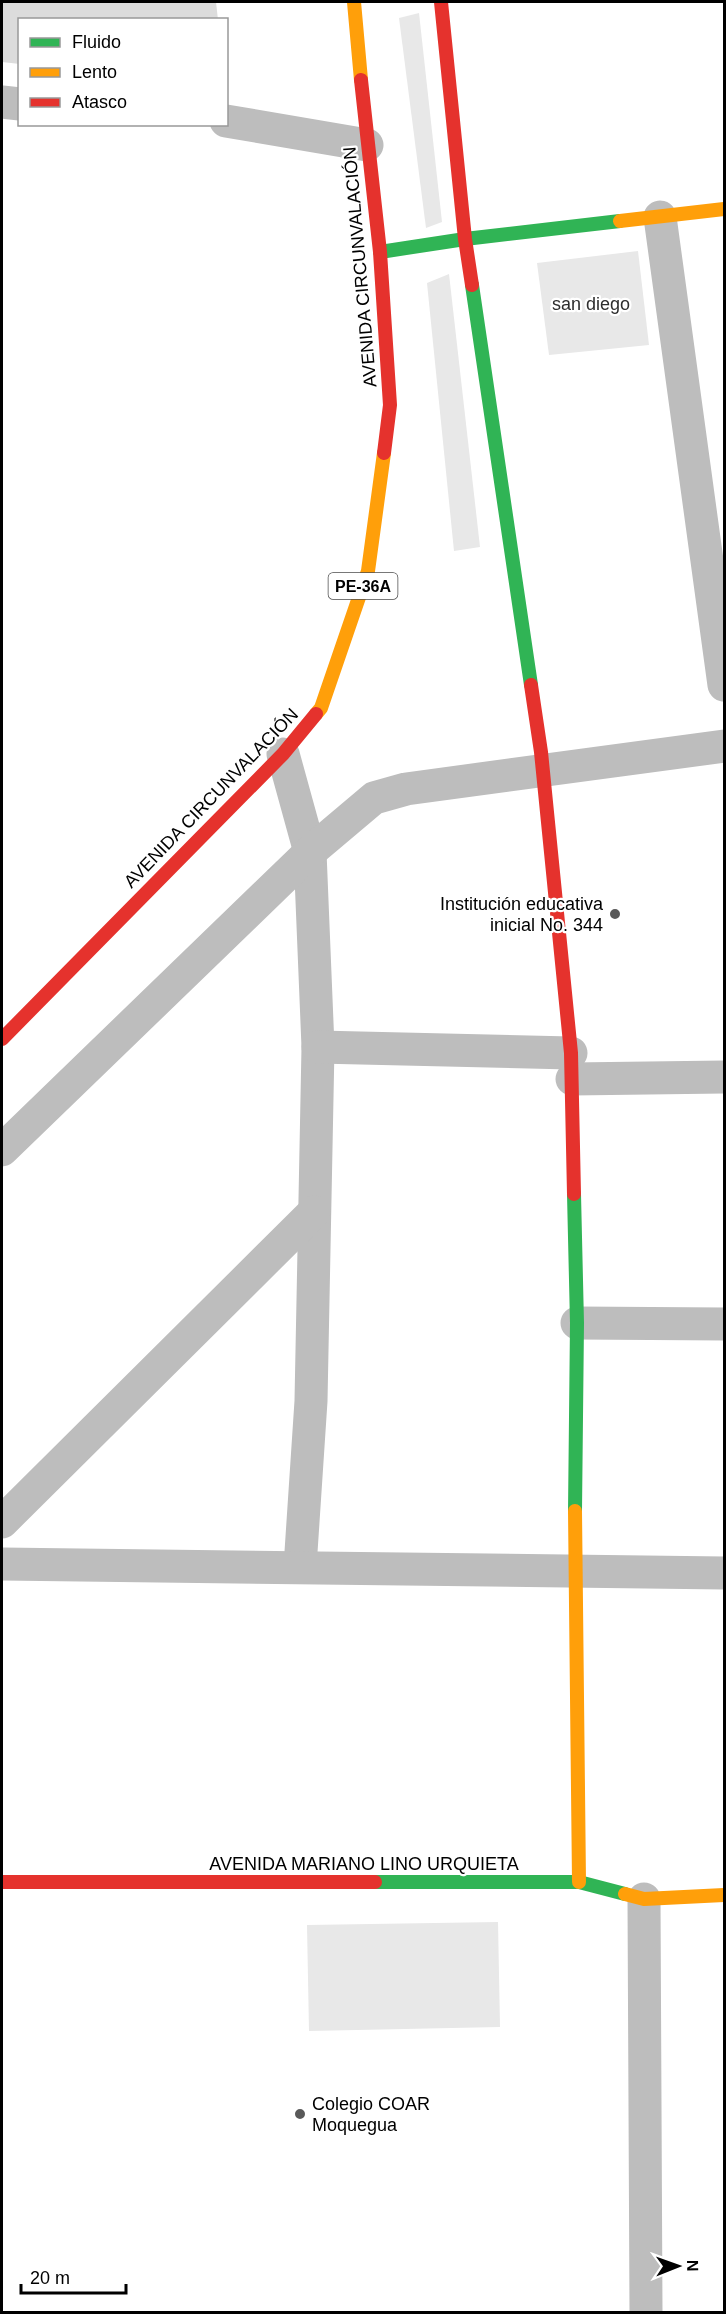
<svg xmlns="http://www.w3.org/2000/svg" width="726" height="2314" font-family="Helvetica,sans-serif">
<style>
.green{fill:#e8e8e8}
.building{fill:#dcdcdc}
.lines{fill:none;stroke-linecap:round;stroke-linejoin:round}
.street{stroke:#bdbdbd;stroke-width:33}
.fast{stroke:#30b455;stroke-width:14}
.slow{stroke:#ff9f0a;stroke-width:14}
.jam{stroke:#e5322d;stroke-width:14}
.poi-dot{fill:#595959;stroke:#fff;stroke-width:2}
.labels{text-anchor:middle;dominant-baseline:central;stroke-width:4.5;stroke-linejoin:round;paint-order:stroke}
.shield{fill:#fff;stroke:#4c4c4c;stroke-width:1.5}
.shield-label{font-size:16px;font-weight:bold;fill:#000}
.street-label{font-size:18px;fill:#000;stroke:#fff}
.park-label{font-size:18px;fill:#2d2d2d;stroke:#fff}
.poi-label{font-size:18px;fill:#000;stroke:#fff;text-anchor:end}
</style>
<rect width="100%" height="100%" fill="#fff"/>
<g class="green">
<path d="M 419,13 L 442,222 L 426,228 L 399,18 Z"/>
<path d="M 638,251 L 649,345 L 549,355 L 537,263 Z"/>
<path d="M 449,274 L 480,547 L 454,551 L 427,283 Z"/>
<path d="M 498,1922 L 500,2027 L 309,2031 L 307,1925 Z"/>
</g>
<path class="building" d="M 2,2 L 216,2 L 218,20 L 20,20 L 20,64 L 2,62 Z"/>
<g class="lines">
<g class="street">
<path d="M 2,102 L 20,104"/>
<path d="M 226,121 L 367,145"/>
<path d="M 660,217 L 724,685"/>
<path d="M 283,754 L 310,852 L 318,1047 L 311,1401 L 300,1567"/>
<path d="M 318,1047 L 571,1053"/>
<path d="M 572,1079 L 724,1077"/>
<path d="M 2,1150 L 310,852 L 374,798 L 406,789 L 724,746"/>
<path d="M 577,1323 L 724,1324"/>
<path d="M 2,1522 L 314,1212"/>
<path d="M 2,1564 L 724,1573"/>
<path d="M 644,1899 L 646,2312"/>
</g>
<g class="fast">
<path d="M 380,252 L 465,239 L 620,221"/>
<path d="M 472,285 L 531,685"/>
<path d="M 574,1194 L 577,1323 L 575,1511"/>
<path d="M 375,1882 L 579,1882 L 625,1894"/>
</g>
<g class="slow">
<path d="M 354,2 L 361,80"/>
<path d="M 620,221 L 724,209"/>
<path d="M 316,714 L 321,708 L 368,571 L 384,453"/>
<path d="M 575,1511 L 579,1882"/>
<path d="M 625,1894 L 644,1899 L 724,1895"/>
</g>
<g class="jam">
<path d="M 441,2 L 465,239 L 472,285"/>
<path d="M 361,80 L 380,252 L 390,405 L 384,453"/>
<path d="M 531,685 L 541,752 L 571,1053 L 574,1194"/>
<path d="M 2,1039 L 283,754 L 316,714"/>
<path d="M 2,1882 L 375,1882"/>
</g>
</g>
<g class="poi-dot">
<circle cx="615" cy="914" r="6"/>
<circle cx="300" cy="2114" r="6"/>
</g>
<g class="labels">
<rect class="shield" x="328.5" y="573" width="69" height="26" rx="4.5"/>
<g class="shield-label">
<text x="363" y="586">PE-36A</text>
</g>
<g class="street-label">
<text transform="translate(360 267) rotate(-95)">AVENIDA CIRCUNVALACIÓN</text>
<text transform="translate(211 798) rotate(-46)">AVENIDA CIRCUNVALACIÓN</text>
<text x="364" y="1864">AVENIDA MARIANO LINO URQUIETA</text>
</g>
<g class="park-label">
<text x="591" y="304">san diego</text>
</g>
<g class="poi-label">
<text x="603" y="904">Institución educativa<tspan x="603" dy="21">inicial No. 344</tspan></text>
<text x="312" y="2104" text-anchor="start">Colegio COAR<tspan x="312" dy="21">Moquegua</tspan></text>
</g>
</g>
<rect width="726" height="2314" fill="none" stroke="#000000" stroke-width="6"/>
<rect x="18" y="18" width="210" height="108" fill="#ffffff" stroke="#999999" stroke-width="1.5"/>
<rect x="30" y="38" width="30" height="9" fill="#30b455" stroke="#999999" stroke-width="1.5"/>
<text x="72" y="48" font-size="18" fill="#000000">Fluido</text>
<rect x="30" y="68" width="30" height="9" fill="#ff9f0a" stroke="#999999" stroke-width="1.5"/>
<text x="72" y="78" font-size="18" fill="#000000">Lento</text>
<rect x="30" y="98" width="30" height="9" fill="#e5322d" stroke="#999999" stroke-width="1.5"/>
<text x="72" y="108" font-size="18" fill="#000000">Atasco</text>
<g transform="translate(678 2266) rotate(89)" stroke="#ffffff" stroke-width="4.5" paint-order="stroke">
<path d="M0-4.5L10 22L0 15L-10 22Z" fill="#000000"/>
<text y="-9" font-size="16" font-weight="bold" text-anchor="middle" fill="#000000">N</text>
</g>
<path d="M21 2284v9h105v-9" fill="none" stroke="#000000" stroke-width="3"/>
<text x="30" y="2284" font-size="18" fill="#000000" stroke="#ffffff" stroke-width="4.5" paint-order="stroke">20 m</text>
</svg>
